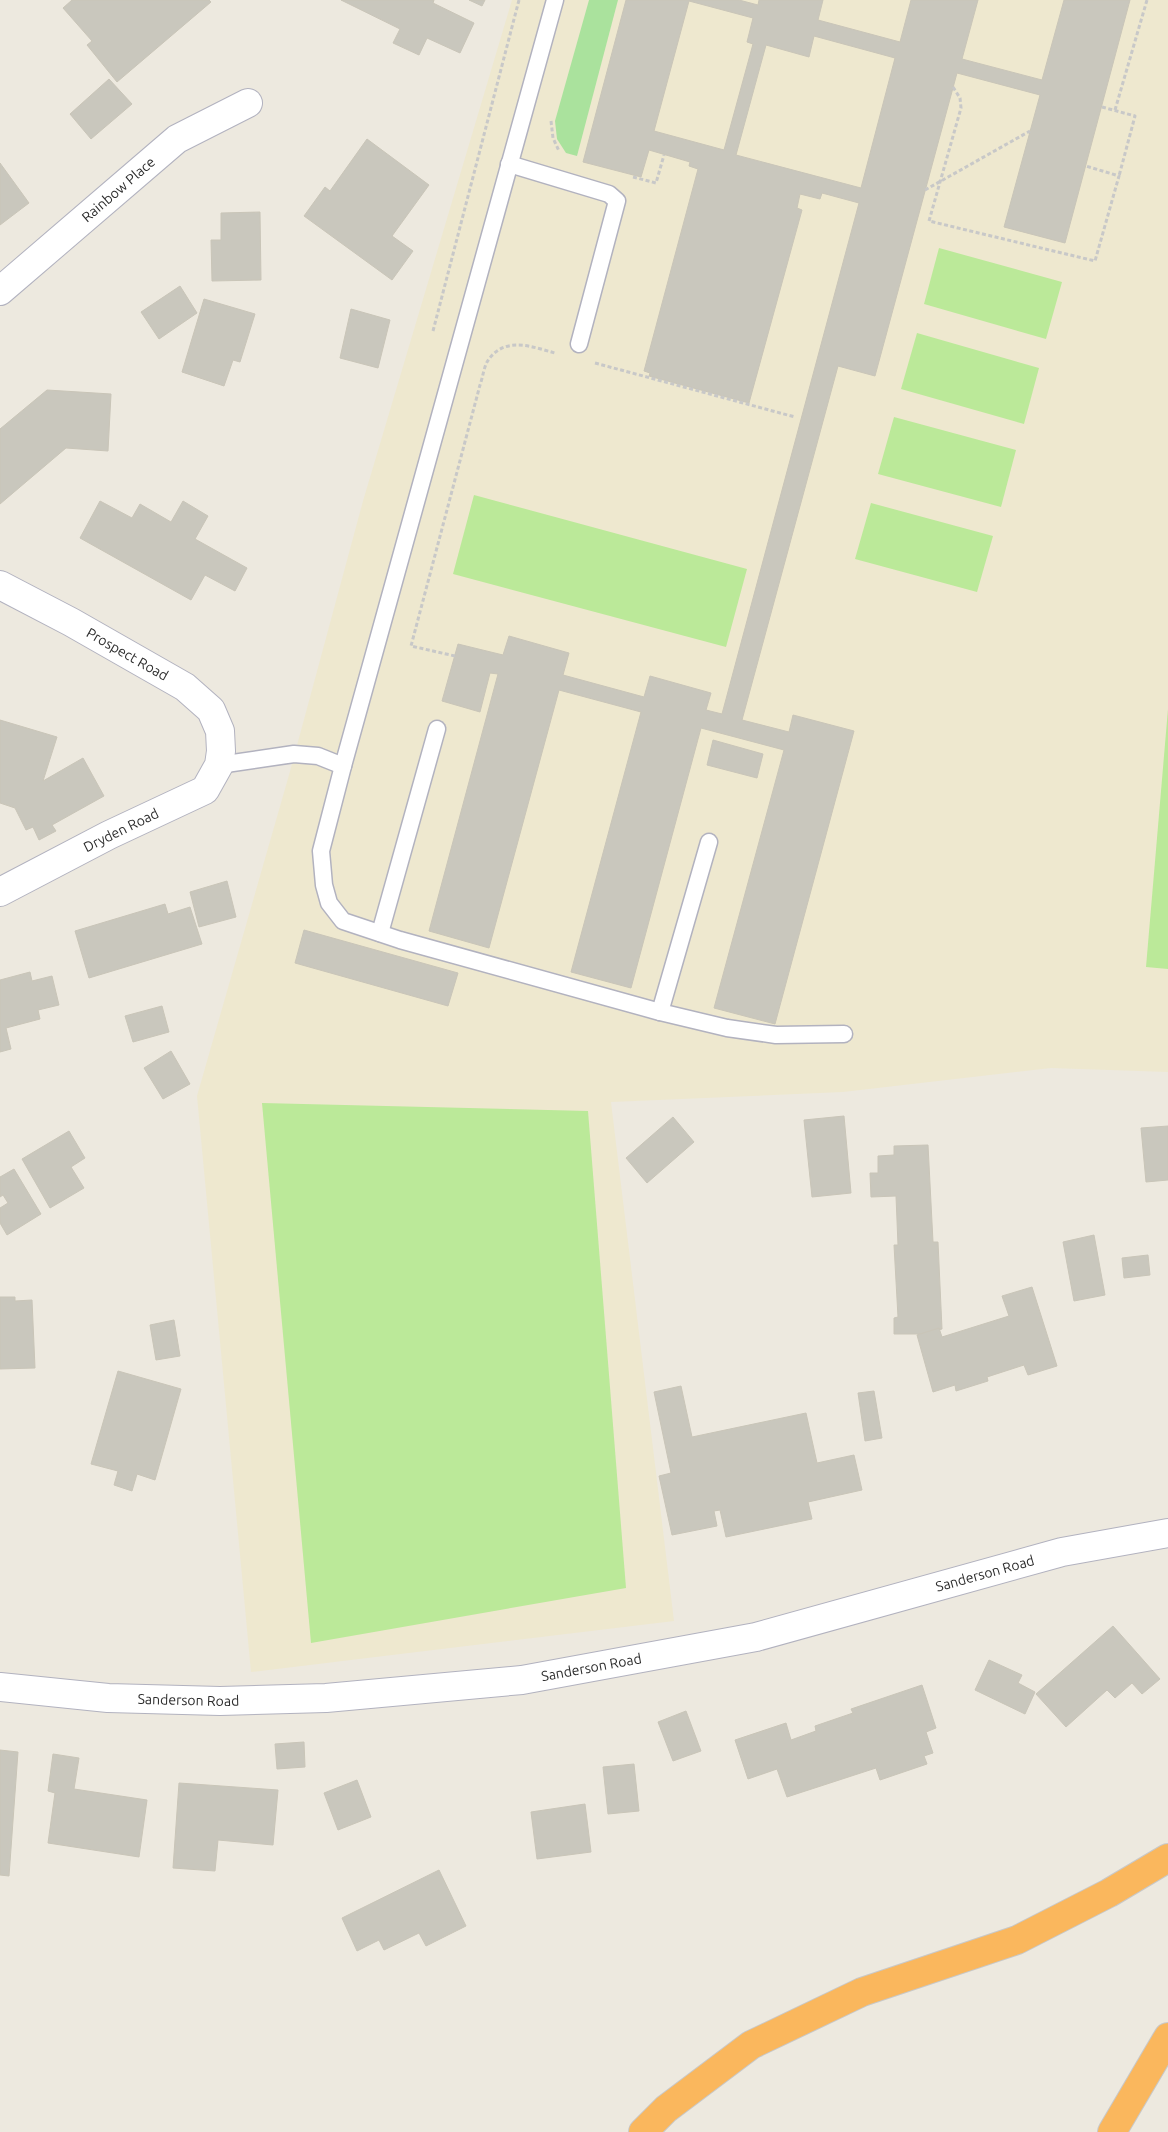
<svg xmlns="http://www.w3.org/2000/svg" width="1168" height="2132" font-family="Ubuntu,sans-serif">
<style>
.education{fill:#eee8cf}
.green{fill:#aae29d}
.pitch{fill:#bbe999}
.building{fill:#c9c7bd;stroke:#c9c5b8;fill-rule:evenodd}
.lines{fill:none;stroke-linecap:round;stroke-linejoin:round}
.service-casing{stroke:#b2b2bf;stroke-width:19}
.minor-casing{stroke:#b2b2bf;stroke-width:30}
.motorway-casing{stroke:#c8c8c8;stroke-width:30}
.path{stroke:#c8c8c8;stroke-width:3;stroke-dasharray:4 2.5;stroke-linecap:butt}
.service{stroke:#fff;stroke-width:16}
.minor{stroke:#fff;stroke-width:28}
.motorway{stroke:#fab75d;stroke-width:28}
.labels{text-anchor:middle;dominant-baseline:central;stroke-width:4;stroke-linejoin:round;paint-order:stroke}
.street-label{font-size:14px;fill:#2c2c2c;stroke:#fff}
</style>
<rect width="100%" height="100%" fill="#ede9df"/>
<path class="education" d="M 512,0 L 1168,0 L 1168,1072 L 1051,1068 L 843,1092 L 611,1102 L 674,1621 L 251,1672 L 197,1096 L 289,775 L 363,501 Z"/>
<path class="green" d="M 589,0 L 618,0 L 577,156 L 566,153 L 557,139 L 555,121 Z"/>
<g class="pitch">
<path d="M 939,248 L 1062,282 L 1046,339 L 924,304 Z"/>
<path d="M 917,333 L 1039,368 L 1024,424 L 901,389 Z"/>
<path d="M 894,417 L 1016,450 L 1001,507 L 878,474 Z"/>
<path d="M 474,495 L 747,569 L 726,647 L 453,574 Z"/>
<path d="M 871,503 L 993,536 L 977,592 L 855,559 Z"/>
<path d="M 1168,709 L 1168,969 L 1146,967 Z"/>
<path d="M 262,1103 L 588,1111 L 626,1588 L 311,1643 Z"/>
</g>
<g class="building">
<path d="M 72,0 L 209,0 L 211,2 L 117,82 L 87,45 L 92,41 L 63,8 Z"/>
<path d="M 341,0 L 434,0 L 433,3 L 474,23 L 460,53 L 427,38 L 419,55 L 393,43 L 400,29 Z"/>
<path d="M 469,0 L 485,0 L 482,6 Z"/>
<path d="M 626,0 L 739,0 L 758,5 L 759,0 L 823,0 L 818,20 L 900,42 L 911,0 L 978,0 L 962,59 L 1042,80 L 1064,0 L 1130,0 L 1065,243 L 1004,227 L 1040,95 L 957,73 L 875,376 L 838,366 L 742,720 L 789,732 L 793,715 L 854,731 L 775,1024 L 714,1008 L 784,750 L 701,728 L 631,988 L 571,972 L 641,712 L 559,690 L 489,948 L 429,931 L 498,674 L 490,673 L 480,712 L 442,701 L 458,644 L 503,655 L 509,636 L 569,653 L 563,675 L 644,697 L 650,676 L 711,693 L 706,710 L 722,714 L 859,203 L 822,193 L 820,199 L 800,194 L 797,208 L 802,210 L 749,403 L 649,376 L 650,373 L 644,371 L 698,169 L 689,166 L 690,162 L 649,150 L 641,177 L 583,162 ZM 689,1 L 753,18 L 747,42 L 753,44 L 724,150 L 654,131 ZM 814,36 L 895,58 L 861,188 L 736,155 L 766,45 L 809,57 Z"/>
<path d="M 109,79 L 132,104 L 91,139 L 70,114 Z"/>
<path d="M 367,139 L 429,185 L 392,236 L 413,251 L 392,280 L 304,216 L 325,187 L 330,191 Z"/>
<path d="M 0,163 L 29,203 L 0,225 Z"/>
<path d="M 260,212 L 261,280 L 212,281 L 211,240 L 221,240 L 221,213 Z"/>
<path d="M 180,286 L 197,313 L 159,339 L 141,312 Z"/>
<path d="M 204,299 L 255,314 L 240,362 L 233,360 L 224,386 L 182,372 Z"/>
<path d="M 351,309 L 390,320 L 378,368 L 340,358 Z"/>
<path d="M 47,390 L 111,394 L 108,451 L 66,448 L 0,504 L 0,429 Z"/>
<path d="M 100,501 L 132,518 L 140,504 L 171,522 L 183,501 L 208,516 L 195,539 L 247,568 L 235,591 L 205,575 L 191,600 L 80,538 Z"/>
<path d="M 0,720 L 57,737 L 43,781 L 83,758 L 104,796 L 52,825 L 56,831 L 39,840 L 33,827 L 26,830 L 15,808 L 0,803 Z"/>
<path d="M 713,740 L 763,754 L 757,778 L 707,765 Z"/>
<path d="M 227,881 L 236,917 L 199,927 L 190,892 Z"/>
<path d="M 165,904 L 168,914 L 190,907 L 202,944 L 89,978 L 75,931 Z"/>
<path d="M 304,930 L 458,973 L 448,1006 L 295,963 Z"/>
<path d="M 30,972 L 32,981 L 52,976 L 59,1005 L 38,1010 L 40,1019 L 6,1028 L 11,1049 L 0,1052 L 0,980 Z"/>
<path d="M 162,1006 L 169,1032 L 133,1042 L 125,1016 Z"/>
<path d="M 171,1051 L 190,1084 L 163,1099 L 144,1068 Z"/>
<path d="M 844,1116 L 851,1193 L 812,1197 L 804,1120 Z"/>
<path d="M 673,1117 L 694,1142 L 647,1183 L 626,1158 Z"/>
<path d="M 1168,1126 L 1168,1180 L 1146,1182 L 1141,1128 Z"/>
<path d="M 69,1131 L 85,1158 L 71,1167 L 84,1188 L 50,1208 L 22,1159 Z"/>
<path d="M 928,1145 L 933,1242 L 938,1242 L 942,1329 L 923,1334 L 894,1334 L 894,1318 L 898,1317 L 894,1245 L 898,1245 L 896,1196 L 871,1197 L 870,1173 L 878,1173 L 878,1156 L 894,1155 L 894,1146 Z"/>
<path d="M 14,1169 L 41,1214 L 7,1235 L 0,1223 L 0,1208 L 8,1203 L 3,1195 L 0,1197 L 0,1177 Z"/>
<path d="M 1094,1235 L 1105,1295 L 1074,1301 L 1063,1242 Z"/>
<path d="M 1148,1255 L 1150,1275 L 1124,1278 L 1122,1258 Z"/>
<path d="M 1032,1287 L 1057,1366 L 1028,1375 L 1024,1365 L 987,1377 L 988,1381 L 956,1391 L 955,1385 L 933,1392 L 917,1335 L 939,1328 L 942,1337 L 1009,1316 L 1002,1296 Z"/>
<path d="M 0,1297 L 15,1297 L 15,1301 L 32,1300 L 35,1368 L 0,1369 Z"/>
<path d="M 174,1320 L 180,1356 L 156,1360 L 150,1325 Z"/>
<path d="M 118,1371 L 181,1389 L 155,1480 L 137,1474 L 132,1491 L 114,1485 L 118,1471 L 91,1464 Z"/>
<path d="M 681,1386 L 692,1437 L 806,1413 L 817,1463 L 854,1455 L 862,1490 L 808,1502 L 812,1519 L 726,1537 L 720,1510 L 714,1511 L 717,1526 L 672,1535 L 659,1476 L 671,1473 L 654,1392 Z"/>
<path d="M 874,1391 L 882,1438 L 865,1441 L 858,1393 Z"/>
<path d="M 1113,1626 L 1160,1679 L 1142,1694 L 1132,1683 L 1115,1698 L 1107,1690 L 1066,1727 L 1036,1694 Z"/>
<path d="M 989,1660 L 1022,1675 L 1018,1683 L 1035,1692 L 1025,1714 L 975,1690 Z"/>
<path d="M 922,1685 L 936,1728 L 926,1732 L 933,1753 L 924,1756 L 927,1764 L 880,1780 L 876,1768 L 787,1797 L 777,1769 L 748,1779 L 735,1740 L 786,1723 L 791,1740 L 816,1731 L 815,1726 L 853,1713 L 851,1709 Z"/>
<path d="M 686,1711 L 701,1751 L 673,1761 L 658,1722 Z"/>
<path d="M 304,1742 L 305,1767 L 277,1769 L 275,1744 Z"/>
<path d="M 0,1750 L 18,1752 L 9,1876 L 0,1875 Z"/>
<path d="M 53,1754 L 79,1758 L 74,1789 L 147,1800 L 139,1857 L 48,1843 L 55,1793 L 48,1791 Z"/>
<path d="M 634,1764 L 639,1811 L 608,1814 L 603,1767 Z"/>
<path d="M 357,1780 L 371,1817 L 338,1830 L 324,1793 Z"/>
<path d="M 179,1783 L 278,1790 L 273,1845 L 218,1840 L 215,1871 L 173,1868 Z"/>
<path d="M 585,1804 L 591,1852 L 537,1859 L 531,1812 Z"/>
<path d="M 439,1870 L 466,1926 L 426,1946 L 419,1933 L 384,1950 L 379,1940 L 357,1951 L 342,1918 Z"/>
</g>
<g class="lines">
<defs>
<g id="service">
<path d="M 555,0 L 343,766 L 321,851 L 324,885 L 329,903 L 343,921 L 400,940 L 660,1012 L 727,1028 L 776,1035 L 844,1034"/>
<path d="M 509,164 L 609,194 L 617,201 L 579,344"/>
<path d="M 219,765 L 294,754 L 318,756 L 343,766"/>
<path d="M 380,933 L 437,729"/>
<path d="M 660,1012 L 709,842"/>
</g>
<g id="minor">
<path id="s1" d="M 0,291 L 177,139 L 248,103"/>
<path id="s2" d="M 0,585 L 71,622 L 185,687 L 211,710 L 220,731 L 221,751 L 219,765 L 205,790 L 109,835 L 0,892"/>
<path id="s3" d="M 0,1687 L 108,1698 L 220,1701 L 326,1698 L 522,1680 L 756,1637 L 1062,1552 L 1168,1533"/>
</g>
<g id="motorway">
<path d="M 643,2132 L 666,2109 L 751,2045 L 862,1992 L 1017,1940 L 1109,1893 L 1168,1858"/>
<path d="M 1112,2132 L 1168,2037"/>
</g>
</defs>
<use href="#service" class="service-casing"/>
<use href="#minor" class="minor-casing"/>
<use href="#motorway" class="motorway-casing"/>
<g class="path">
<path d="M 953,87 L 960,98 L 961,108 L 929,221 L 1095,261 L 1119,176 L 1086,166"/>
<path d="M 1102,107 L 1135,116 L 1119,176"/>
<path d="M 1115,110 L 1147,0"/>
<path d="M 551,121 L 553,138 L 559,151"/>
<path d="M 633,177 L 656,183 L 664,155"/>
<path d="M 925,190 L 1030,131"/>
<path d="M 433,331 L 519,0"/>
<path d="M 595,363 L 795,417"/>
<path d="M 455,656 L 411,646 L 480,385 C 483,377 484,365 489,359 C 506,336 533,347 555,353"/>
</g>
<use href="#service" class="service"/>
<use href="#minor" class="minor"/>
<use href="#motorway" class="motorway"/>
</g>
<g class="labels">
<g class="street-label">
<text stroke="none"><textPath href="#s1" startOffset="156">Rainbow Place</textPath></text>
<text stroke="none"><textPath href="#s2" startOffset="145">Prospect Road</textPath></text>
<text transform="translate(121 830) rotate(-26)">Dryden Road</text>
<text stroke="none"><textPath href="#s3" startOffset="999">Sanderson Road</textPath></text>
<text stroke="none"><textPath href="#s3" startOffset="594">Sanderson Road</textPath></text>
<text stroke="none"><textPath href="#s3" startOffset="189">Sanderson Road</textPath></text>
</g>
</g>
</svg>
